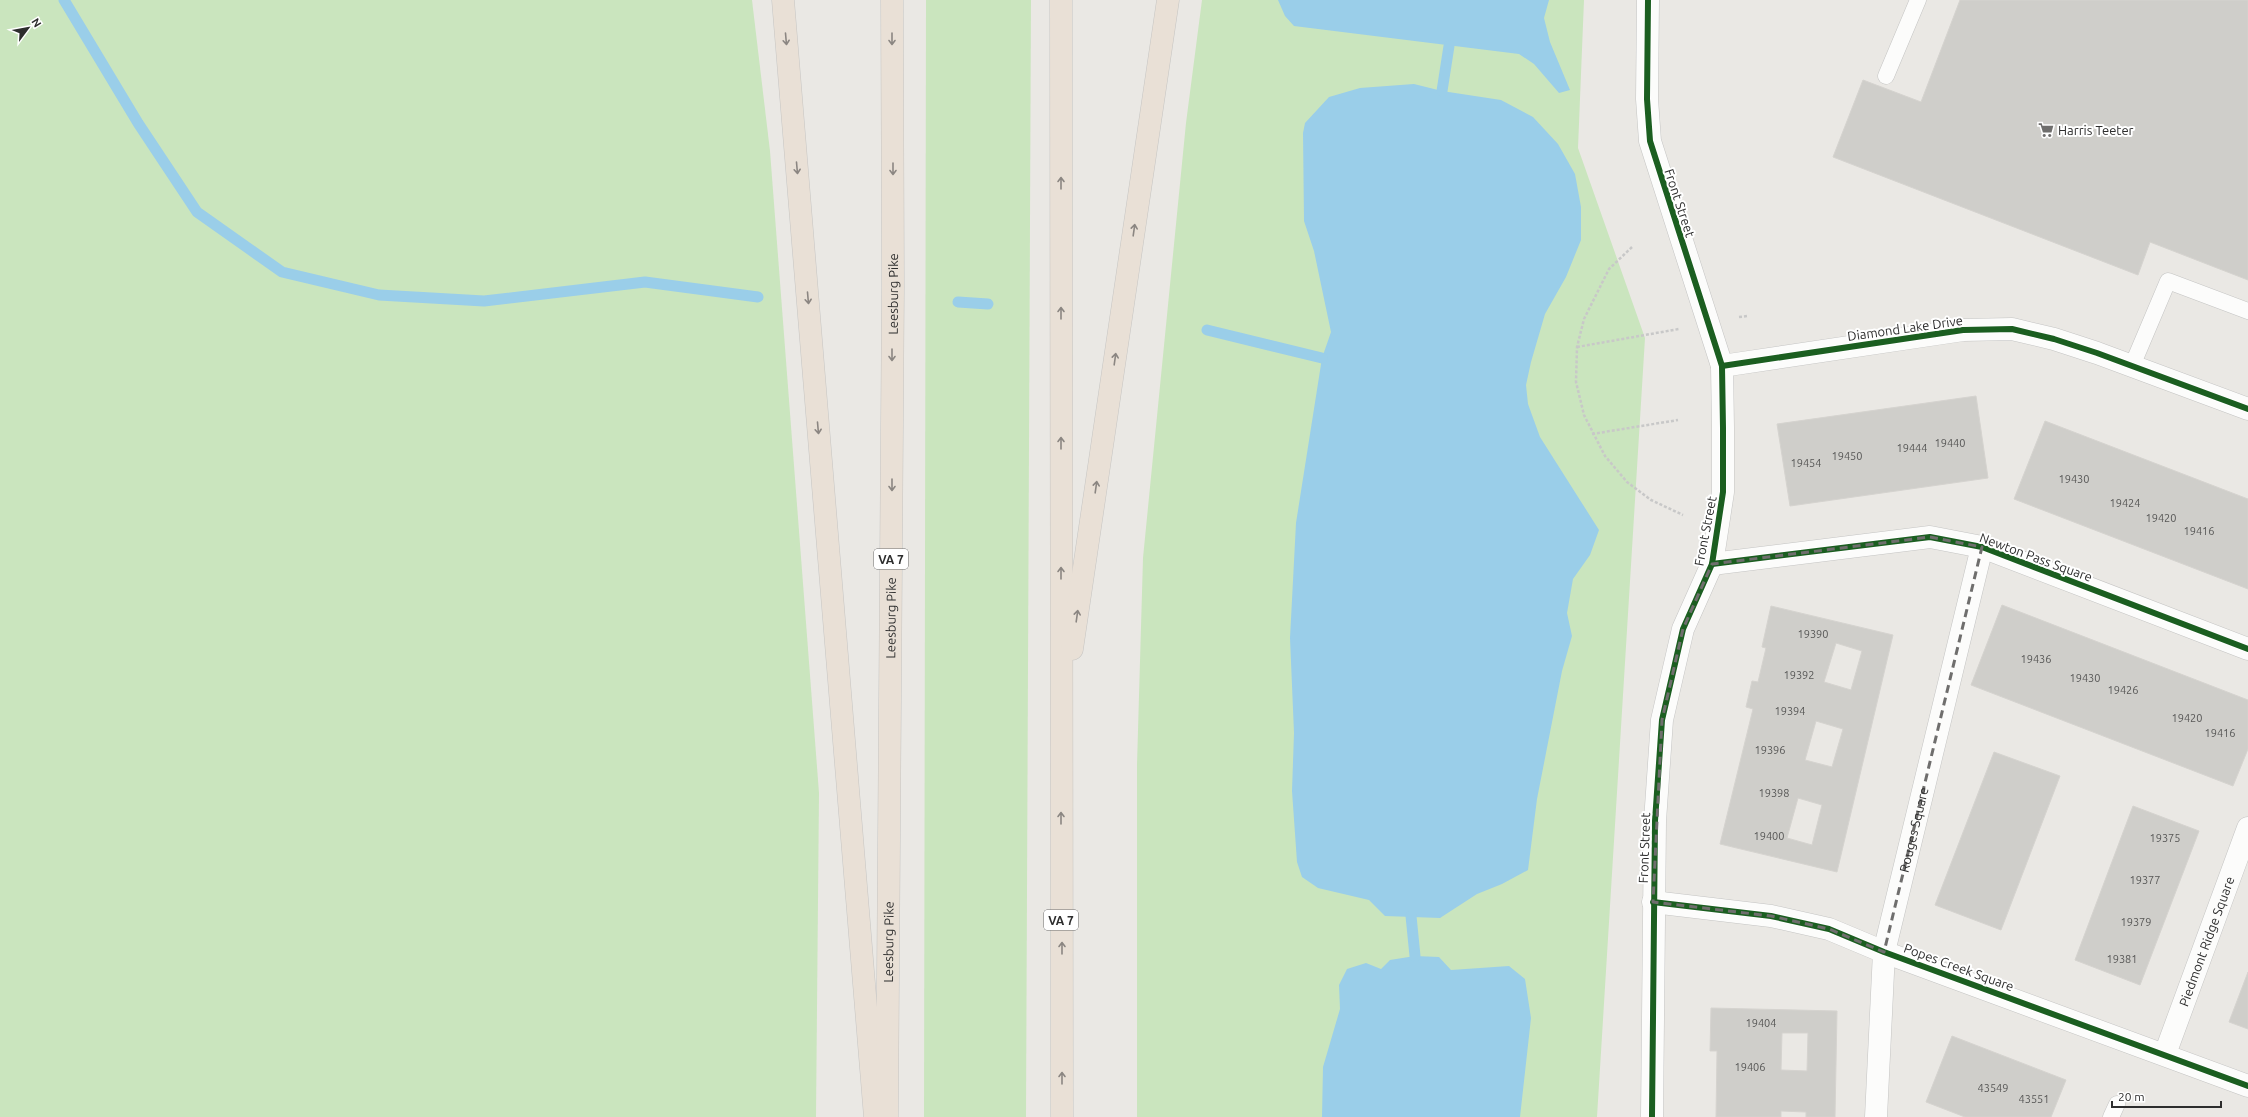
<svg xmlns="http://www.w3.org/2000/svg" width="2248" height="1117" font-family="Ubuntu,sans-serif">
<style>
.green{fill:#cae5be}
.water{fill:#9acee9}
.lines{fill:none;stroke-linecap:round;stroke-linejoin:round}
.stream{stroke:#9acee9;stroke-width:11}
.building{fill:#cfceca;stroke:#d5d3cf;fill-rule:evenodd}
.service-casing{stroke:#c4c4c3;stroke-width:17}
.minor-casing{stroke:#c4c4c3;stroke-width:23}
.motorway-casing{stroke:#c6c5c3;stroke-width:23}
.path{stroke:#c8c8c8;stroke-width:2.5;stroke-dasharray:3 2;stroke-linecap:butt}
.service{stroke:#fcfcfb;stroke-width:16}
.minor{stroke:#fcfcfb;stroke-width:22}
.motorway{stroke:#e9e0d6;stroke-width:22}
.cycleway-casing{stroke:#fff;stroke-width:8}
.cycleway{stroke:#1b5e20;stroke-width:6}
.oneway{stroke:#8b8682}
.marked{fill:none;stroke:#6f6e6d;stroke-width:3;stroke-dasharray:8 5;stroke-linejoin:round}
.labels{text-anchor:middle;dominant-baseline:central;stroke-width:4;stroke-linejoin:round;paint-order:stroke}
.number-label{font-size:11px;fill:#575756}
.shield{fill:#fff;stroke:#6c6c6c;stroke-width:1}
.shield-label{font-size:12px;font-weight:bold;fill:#2d2d2d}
.poi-label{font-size:13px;fill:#2d2d2d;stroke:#fff;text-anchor:start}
.street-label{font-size:13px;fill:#2d2d2d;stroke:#fff}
</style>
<rect width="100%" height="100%" fill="#eae8e4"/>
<g class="green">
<path d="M 0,0 L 752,0 L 770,151 L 819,793 L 816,1117 L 0,1117 Z"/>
<path d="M 926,0 L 1031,0 L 1026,1117 L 924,1117 Z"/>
<path d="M 1202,0 L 1584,0 L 1578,148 L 1645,338 L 1597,1117 L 1137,1117 L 1137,765 L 1143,558 L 1186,123 Z"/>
</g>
<g class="water">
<path d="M 1278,0 L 1549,0 L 1544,18 L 1550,42 L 1570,90 L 1559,93 L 1534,64 L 1519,54 L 1294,26 L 1285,16 Z"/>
<path d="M 1414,84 L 1442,91 L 1501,100 L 1533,117 L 1558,144 L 1575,174 L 1581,207 L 1581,240 L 1566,277 L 1545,314 L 1531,362 L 1526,385 L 1528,404 L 1540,437 L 1599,530 L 1590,555 L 1573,579 L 1567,613 L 1572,636 L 1562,671 L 1537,799 L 1528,870 L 1502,884 L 1477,894 L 1440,918 L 1385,916 L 1369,900 L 1318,888 L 1302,877 L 1297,862 L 1292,791 L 1294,733 L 1290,638 L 1296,523 L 1322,358 L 1331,332 L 1314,251 L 1304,221 L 1303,133 L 1305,123 L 1329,97 L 1360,88 Z"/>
<path d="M 1415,956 L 1439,957 L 1451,970 L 1509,966 L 1525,979 L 1531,1018 L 1520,1117 L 1322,1117 L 1323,1067 L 1340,1009 L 1339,985 L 1347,969 L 1366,963 L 1381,969 L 1390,960 Z"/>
</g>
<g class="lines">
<g class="stream">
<path d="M 64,0 L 138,123 L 197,212 L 282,272 L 379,295 L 484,301 L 645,282 L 758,297"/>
<path d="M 1442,91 L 1449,46"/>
<path d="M 958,302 L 988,304"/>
<path d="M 1207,330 L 1322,358"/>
<path d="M 1411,916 L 1415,956"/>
</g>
</g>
<g class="building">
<path d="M 1960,0 L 2248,0 L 2248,280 L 2150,242 L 2138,275 L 1833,157 L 1863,80 L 1921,102 Z"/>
<path d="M 1976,396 L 1988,478 L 1790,506 L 1777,424 Z"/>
<path d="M 2045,421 L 2248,499 L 2248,589 L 2014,499 Z"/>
<path d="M 2002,605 L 2248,700 L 2248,749 L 2233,786 L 1971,685 Z"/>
<path d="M 1771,606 L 1893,635 L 1837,872 L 1720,844 L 1753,709 L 1746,707 L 1752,681 L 1758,682 L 1766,648 L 1762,647 ZM 1836,643 L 1862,651 L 1851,690 L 1824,682 ZM 1816,721 L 1843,729 L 1832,767 L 1805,760 ZM 1798,798 L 1822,805 L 1812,845 L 1787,838 Z"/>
<path d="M 1994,752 L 2060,776 L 2001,930 L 1935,905 Z"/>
<path d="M 2133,806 L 2199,831 L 2140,985 L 2075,960 Z"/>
<path d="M 2248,972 L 2248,1029 L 2229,1022 Z"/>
<path d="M 1711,1008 L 1837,1011 L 1835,1117 L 1806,1117 L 1806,1112 L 1781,1111 L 1781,1117 L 1716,1117 L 1717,1051 L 1710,1051 ZM 1782,1033 L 1808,1033 L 1807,1071 L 1781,1070 Z"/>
<path d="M 1952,1036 L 2066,1080 L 2051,1117 L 1965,1117 L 1926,1102 Z"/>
</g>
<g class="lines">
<defs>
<g id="service">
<path d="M 1886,76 L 1918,0"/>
<path d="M 2132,366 L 2168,281 L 2248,311"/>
<path d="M 2111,1117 L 2117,1104"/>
</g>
<g id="minor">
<path d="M 1648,0 L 1647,99 L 1650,141 L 1722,366 L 1723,428 L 1723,492 L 1712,564 L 1683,629 L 1662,720 L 1655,821 L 1652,1117"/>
<path d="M 1722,366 L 1963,330 L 2012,329 L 2054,339 L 2097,353 L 2248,409"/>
<path d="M 1712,564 L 1930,537 L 1982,547 L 2248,649"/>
<path d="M 1653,902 L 1771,916 L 1829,929 L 1884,952 L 2248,1086"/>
<path id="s1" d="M 2165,1054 L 2248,828"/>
<path id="s2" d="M 1876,1117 L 1884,952 L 1982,547"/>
</g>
<g id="motorway">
<path d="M 783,0 L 875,1117"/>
<path d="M 1061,0 L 1062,1117"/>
<path d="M 1072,649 L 1168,0"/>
<path id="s3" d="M 887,1117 L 893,287 L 892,0"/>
</g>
</defs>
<use href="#service" class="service-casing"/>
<use href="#minor" class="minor-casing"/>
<use href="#motorway" class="motorway-casing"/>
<g class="path">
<path d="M 1632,247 L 1609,269 L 1584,319 L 1577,347 L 1576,382 L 1584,415 L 1605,456 L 1627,482 L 1651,500 L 1683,515"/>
<path d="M 1739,317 L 1748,316"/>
<path d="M 1577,347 L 1679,329"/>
<path d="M 1592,434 L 1678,420"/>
</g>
<use href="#service" class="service"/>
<use href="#minor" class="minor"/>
<use href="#motorway" class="motorway"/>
<defs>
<g id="cycleway">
<path d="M 1648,0 L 1647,99 L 1650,141 L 1722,366 L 1723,428 L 1723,492 L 1712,564 L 1683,629 L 1662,720 L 1655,821 L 1652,1117"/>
<path d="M 1722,366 L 1963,330 L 2012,329 L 2054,339 L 2097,353 L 2248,409"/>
<path d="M 1712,564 L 1930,537 L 1982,547 L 2248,649"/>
<path d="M 1653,902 L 1771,916 L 1829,929 L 1884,952 L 2248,1086"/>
</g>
</defs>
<use href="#cycleway" class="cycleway-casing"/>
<use href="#cycleway" class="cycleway"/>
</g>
<defs><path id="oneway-shaft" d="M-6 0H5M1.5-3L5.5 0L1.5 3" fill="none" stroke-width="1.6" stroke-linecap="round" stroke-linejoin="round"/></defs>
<g class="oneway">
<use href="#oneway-shaft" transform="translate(786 39) rotate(85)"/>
<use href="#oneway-shaft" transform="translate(892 39) rotate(90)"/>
<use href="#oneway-shaft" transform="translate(797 168) rotate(85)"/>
<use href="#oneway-shaft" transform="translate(893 169) rotate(90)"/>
<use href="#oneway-shaft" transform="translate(1061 183) rotate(-90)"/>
<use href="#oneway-shaft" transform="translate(1134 230) rotate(-82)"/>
<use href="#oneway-shaft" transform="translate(808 298) rotate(85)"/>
<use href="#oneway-shaft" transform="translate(1061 313) rotate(-90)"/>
<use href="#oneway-shaft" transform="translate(892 355) rotate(90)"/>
<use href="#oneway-shaft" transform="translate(1115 359) rotate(-82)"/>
<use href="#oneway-shaft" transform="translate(818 428) rotate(85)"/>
<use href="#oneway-shaft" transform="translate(1061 443) rotate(-90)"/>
<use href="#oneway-shaft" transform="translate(892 485) rotate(90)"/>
<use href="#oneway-shaft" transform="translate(1096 487) rotate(-82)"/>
<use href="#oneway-shaft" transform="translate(1061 573) rotate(-90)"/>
<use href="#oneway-shaft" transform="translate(1077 616) rotate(-82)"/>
<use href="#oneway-shaft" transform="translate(1061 818) rotate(-90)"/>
<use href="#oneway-shaft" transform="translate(1062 948) rotate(-90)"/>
<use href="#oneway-shaft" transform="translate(1062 1078) rotate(-90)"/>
</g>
<path class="marked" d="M 1930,537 L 1982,547 L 1884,952 L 1829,929 L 1771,916 L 1653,902 L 1662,720 L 1683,629 L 1712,564 Z"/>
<defs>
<symbol id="supermarket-bare" viewBox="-9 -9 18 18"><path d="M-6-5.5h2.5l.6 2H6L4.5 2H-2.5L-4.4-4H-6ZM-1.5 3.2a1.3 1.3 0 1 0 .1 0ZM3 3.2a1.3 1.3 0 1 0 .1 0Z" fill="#6f6e6d" stroke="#fff" stroke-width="2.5" paint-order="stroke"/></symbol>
</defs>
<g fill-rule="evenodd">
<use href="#supermarket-bare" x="2035" y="119" width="22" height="22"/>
</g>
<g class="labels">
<g class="number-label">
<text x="1950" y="443">19440</text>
<text x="1912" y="448">19444</text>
<text x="1847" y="456">19450</text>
<text x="1806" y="463">19454</text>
<text x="2074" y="479">19430</text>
<text x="2125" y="503">19424</text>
<text x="2161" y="518">19420</text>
<text x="2199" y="531">19416</text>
<text x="1813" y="634">19390</text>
<text x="2036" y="659">19436</text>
<text x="1799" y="675">19392</text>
<text x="2085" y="678">19430</text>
<text x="2123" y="690">19426</text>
<text x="1790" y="711">19394</text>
<text x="2187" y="718">19420</text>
<text x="2220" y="733">19416</text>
<text x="1770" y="750">19396</text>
<text x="1774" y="793">19398</text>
<text x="1769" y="836">19400</text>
<text x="2165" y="838">19375</text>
<text x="2145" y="880">19377</text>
<text x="2136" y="922">19379</text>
<text x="2122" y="959">19381</text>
<text x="1761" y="1023">19404</text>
<text x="1750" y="1067">19406</text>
<text x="1993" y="1088">43549</text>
<text x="2034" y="1099">43551</text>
</g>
<g class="shield">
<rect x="874" y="549" width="34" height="20" rx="3"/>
<rect x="1044" y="910" width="34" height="20" rx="3"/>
</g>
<g class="shield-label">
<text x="891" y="559">VA 7</text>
<text x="1061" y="920">VA 7</text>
</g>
<g class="poi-label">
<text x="2058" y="130">Harris Teeter</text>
</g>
<g class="street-label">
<text transform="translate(1680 203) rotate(72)">Front Street</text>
<text stroke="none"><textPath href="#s3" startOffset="823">Leesburg Pike</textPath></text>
<text transform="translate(1905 328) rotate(-8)">Diamond Lake Drive</text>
<text transform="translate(1705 531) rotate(-79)">Front Street</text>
<text transform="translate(2036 557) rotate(20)">Newton Pass Square</text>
<text stroke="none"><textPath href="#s3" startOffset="499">Leesburg Pike</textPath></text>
<text stroke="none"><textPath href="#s2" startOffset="291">Rouges Square</textPath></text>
<text transform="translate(1644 848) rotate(-88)">Front Street</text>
<text stroke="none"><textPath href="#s1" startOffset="120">Piedmont Ridge Square</textPath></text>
<text stroke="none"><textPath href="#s3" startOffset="175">Leesburg Pike</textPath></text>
<text transform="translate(1959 967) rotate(20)">Popes Creek Square</text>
</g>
</g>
<g transform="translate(28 28) rotate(58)" stroke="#ffffff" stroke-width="3" paint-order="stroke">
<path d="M0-3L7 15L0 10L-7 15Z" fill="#2d2d2d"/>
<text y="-6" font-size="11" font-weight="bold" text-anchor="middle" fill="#2d2d2d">N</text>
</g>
<path d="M2112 1101v6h109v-6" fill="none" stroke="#2d2d2d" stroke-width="2"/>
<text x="2118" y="1101" font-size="12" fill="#2d2d2d" stroke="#ffffff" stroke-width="3" paint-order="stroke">20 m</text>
</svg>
